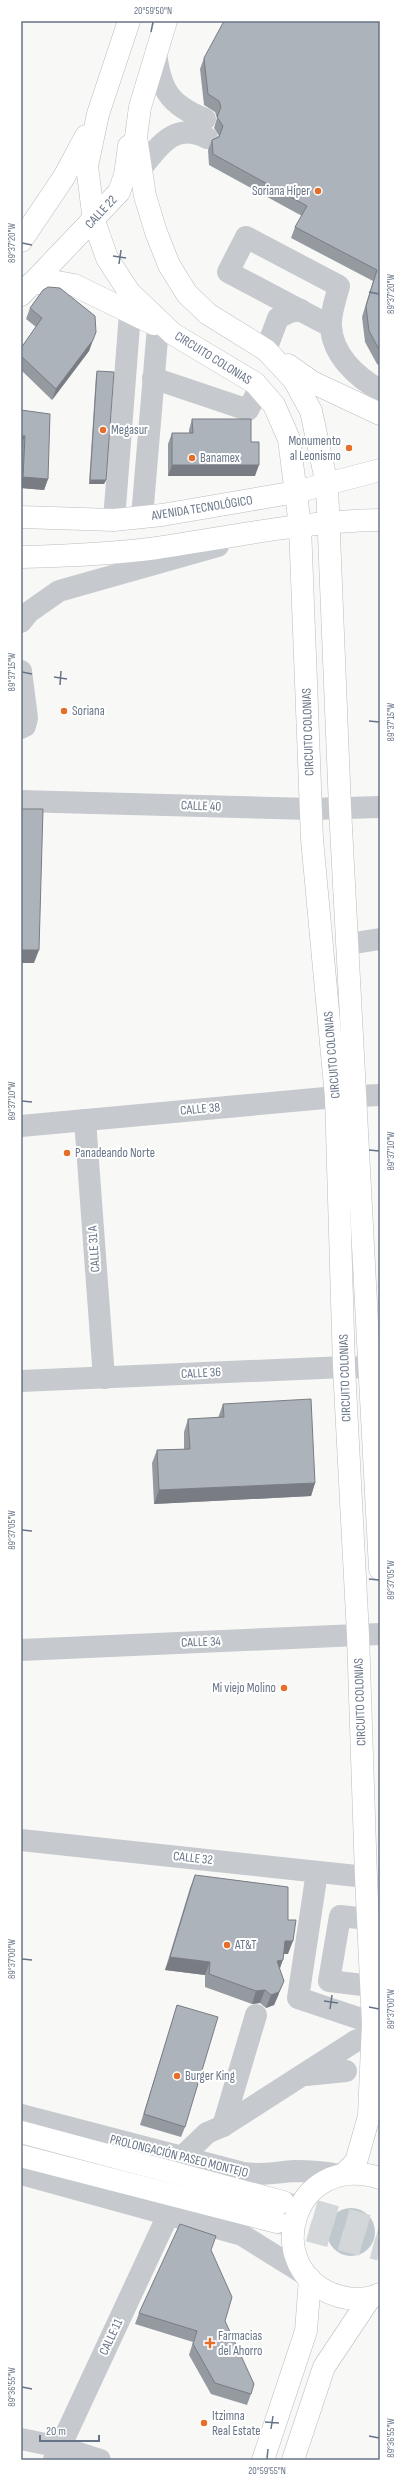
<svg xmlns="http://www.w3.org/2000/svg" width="401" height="2481" font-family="'Sofia Sans Condensed',sans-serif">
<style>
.water{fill:#bfc8cd}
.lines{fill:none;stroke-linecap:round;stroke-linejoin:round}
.major-tunnel{stroke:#d4d7da;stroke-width:22;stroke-dasharray:22 11;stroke-linecap:butt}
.major-casing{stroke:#b9bcc1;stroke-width:23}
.minor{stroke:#c6c9cd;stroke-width:22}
.major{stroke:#fff;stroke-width:22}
.wall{fill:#959aa1}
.shaded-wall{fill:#797d83}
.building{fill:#adb3bb;stroke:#797d83}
.ticks{fill:none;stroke:#677487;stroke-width:1.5}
.poi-dot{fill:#e46e2a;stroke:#fff;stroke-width:1.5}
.labels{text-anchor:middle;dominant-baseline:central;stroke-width:4;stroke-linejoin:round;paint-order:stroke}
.poi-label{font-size:13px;fill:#677487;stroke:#fff;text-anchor:start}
.street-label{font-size:13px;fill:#677487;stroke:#fff}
.neatline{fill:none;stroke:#677487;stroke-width:1.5}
.ticks-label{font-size:10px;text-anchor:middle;fill:#677487}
</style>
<rect width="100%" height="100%" fill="#f8f8f6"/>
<circle class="water" cx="351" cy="2232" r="24"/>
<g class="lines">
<g class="major-tunnel">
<path d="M 283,2202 L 380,2229"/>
<path d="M 277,2222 L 380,2250"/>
</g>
<defs>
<g id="major">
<path d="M 129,21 L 98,114 L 87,166 L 94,221 L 107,258 L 129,292 L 173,334 L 255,383 L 274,405 L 289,439 L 300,526 L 312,839 L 336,1097 L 344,1367 L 358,1635 L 366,1877 L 373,2023 L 369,2116 L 356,2162 L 345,2173"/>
<path d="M 166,21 L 140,107 L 136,137 L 145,196 L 156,232 L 169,265 L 187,294 L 208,314 L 266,350 L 294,380 L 311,411 L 327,485 L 340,808 L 380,1569"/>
<path d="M 21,241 L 64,177 L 86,136"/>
<path d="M 31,284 L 52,281 L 74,285 L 154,324"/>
<path d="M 21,295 L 119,192 L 125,175 L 129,146"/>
<path d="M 288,365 L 312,382 L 380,414"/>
<path d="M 21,517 L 114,520 L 162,515 L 296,492 L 380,470"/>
<path d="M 21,557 C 67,556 112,554 157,548 C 231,537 305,521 380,520"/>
<path d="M 21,2132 L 283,2202"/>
<path d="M 21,2156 L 277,2222"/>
<path d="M 380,2178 C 292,2150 258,2271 338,2296 C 351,2300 367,2300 380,2294"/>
<path d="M 263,2460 L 306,2331 L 310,2279"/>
<path d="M 293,2460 L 324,2367 L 370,2298"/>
</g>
</defs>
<use href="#major" class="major-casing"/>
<g class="minor">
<path d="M 156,52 C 160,89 169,105 205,119"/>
<path d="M 140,170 C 159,146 174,121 207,138"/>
<path d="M 330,326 L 228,272 L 246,237 L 339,286 C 336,298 330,314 331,326 C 332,354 356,377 380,390"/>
<path d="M 266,350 L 278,318 L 290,312 L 301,310"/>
<path d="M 153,378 L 248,410 L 259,389"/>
<path d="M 142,517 L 158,327"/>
<path d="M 114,520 L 130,313"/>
<path d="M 21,622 L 29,612 L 59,591 L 218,546"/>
<path d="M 21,671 L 27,718 L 25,726 L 21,728"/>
<path d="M 21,801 L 311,809 L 380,807"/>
<path d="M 348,944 L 380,939"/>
<path d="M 85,1120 L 104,1378"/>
<path d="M 21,1126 L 336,1097 L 380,1095"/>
<path d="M 21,1381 L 344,1367 L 380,1368"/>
<path d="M 21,1650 L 380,1634"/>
<path d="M 21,1840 L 366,1877"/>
<path d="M 317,1872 L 298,1998 L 373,2023"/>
<path d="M 368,1919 L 340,1916 L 329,1981 L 371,1986"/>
<path d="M 306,2075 L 346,2071"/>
<path d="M 21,2115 L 243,2173 C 263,2176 276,2172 295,2171 C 310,2171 324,2172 339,2175"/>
<path d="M 223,2126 L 256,2015"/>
<path d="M 181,2158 L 207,2133 L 223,2126 L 357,2040"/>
<path d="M 21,2174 L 242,2235 L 306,2275"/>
<path d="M 21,2439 L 60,2447 L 100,2460"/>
<path d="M 54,2460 L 169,2213"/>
</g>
<use href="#major" class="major"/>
</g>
<g class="wall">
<path d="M 380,21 L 380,366 L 377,364 L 365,342 L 362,317 L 373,281 L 291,238 L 295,227 L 302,216 L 209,165 L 208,150 L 212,140 L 219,136 L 214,128 L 217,118 L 215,112 L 204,105 L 200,69 L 204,58 Z"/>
<path d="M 30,308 L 93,340 L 89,351 L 52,400 L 21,370 L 21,348 L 36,327 L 26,319 Z"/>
<path d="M 97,371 L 106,480 L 104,484 L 89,484 L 96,375 Z"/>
<path d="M 21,410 L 48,479 L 44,490 L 21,488 Z"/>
<path d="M 192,419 L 251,442 L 255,476 L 168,476 L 168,444 L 172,433 L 189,433 L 189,430 Z"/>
<path d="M 223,1404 L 315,1483 L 311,1496 L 154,1504 L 152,1463 L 157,1450 L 184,1449 L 184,1432 L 188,1419 L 218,1418 Z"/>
<path d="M 195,1875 L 288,1920 L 288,1954 L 284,1954 L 280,1968 L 279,1994 L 274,2005 L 266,2008 L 260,2003 L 252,2004 L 205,1987 L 205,1975 L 165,1970 L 190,1888 Z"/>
<path d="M 177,2005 L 185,2127 L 181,2137 L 140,2125 L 174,2015 Z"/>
<path d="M 211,2250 L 225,2321 L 251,2394 L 247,2405 L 211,2394 L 189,2355 L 193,2342 L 135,2324 L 139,2313 Z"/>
</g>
<g class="shaded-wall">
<path d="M 93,340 L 89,351 L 52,400 L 56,389 Z"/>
<path d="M 21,436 L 25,436 L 21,445 Z"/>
<path d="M 172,465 L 259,465 L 255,476 L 168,476 Z"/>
<path d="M 23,477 L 48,479 L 44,490 L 21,488 L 21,482 Z"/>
<path d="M 90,480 L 106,480 L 104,484 L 89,484 Z"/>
<path d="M 21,950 L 39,950 L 34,963 L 21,963 Z"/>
<path d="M 315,1483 L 311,1496 L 154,1504 L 159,1490 Z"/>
<path d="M 285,1941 L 293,1941 L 288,1954 L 280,1954 Z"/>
<path d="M 170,1957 L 210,1962 L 205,1975 L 165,1970 Z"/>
<path d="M 283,1960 L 278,1973 L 277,1961 Z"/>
<path d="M 284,1981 L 274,2005 L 266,2008 L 271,1995 Z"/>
<path d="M 265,1990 L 260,2003 L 252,2004 L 256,1991 Z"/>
</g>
<g class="building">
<path d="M 224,21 L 380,21 L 380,351 L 369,331 L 366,306 L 377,270 L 295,227 L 307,206 L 213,154 L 212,140 L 219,137 L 223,126 L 217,117 L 221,107 L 219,101 L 208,94 L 204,58 Z"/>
<path d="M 48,287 L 60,288 L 95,316 L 96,332 L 93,340 L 56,389 L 21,356 L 21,348 L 42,318 L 30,308 L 43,290 Z"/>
<path d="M 97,371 L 114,372 L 106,480 L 90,480 Z"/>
<path d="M 21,410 L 50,414 L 48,479 L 23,477 L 25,436 L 21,436 Z"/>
<path d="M 192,419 L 251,419 L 251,442 L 259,442 L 259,465 L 172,465 L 172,433 L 193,433 Z"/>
<path d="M 21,809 L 43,809 L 39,950 L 21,950 Z"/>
<path d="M 311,1399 L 315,1483 L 159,1490 L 157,1450 L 190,1449 L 188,1419 L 224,1417 L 223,1404 Z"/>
<path d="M 195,1875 L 288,1887 L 288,1920 L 296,1920 L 293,1941 L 285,1941 L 283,1960 L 277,1961 L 284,1981 L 279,1992 L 271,1995 L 265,1990 L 256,1991 L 209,1974 L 210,1962 L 170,1957 Z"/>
<path d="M 177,2005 L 218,2017 L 185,2127 L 144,2114 Z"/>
<path d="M 180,2224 L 216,2236 L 211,2250 L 232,2297 L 225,2321 L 254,2384 L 251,2394 L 215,2383 L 193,2344 L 197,2331 L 139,2313 Z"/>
</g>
<path class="ticks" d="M 151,32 L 153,22M 22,243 L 32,245M 113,256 L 126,258M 119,264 L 121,250M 369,292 L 379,294M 22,672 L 32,674M 54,677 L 67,679M 60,685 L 61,671M 369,721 L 379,722M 22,1101 L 32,1102M 369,1150 L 379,1151M 22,1530 L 32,1531M 369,1579 L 379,1580M 22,1959 L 32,1960M 324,2001 L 338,2003M 369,2007 L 379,2009M 330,2009 L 332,1995M 22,2387 L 32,2389M 265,2422 L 279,2423M 271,2429 L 273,2416M 369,2436 L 379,2438M 267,2459 L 268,2449"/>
<g class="poi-dot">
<circle cx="318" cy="191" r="4"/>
<circle cx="103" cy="430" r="4"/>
<circle cx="349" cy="448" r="4"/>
<circle cx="192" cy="458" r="4"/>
<circle cx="64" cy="711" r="4"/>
<circle cx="67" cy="1153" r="4"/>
<circle cx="284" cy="1688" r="4"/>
<circle cx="227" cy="1945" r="4"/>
<circle cx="177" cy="2076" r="4"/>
<path d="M208 2337h4v4h4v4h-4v4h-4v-4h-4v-4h4z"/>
<circle cx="204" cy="2423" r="4"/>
</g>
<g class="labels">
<g class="poi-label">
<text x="310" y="191" text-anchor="end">Soriana Híper</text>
<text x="111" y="430">Megasur</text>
<text x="341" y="441" text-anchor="end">Monumento<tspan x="341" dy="15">al Leonismo</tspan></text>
<text x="200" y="458">Banamex</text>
<text x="72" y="711">Soriana</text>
<text x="75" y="1153">Panadeando Norte</text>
<text x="276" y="1688" text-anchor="end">Mi viejo Molino</text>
<text x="235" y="1945">AT&amp;T</text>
<text x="185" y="2076">Burger King</text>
<text x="218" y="2336">Farmacias<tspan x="218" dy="15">del Ahorro</tspan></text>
<text x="212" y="2416">Itzimna<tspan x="212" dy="15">Real Estate</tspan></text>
</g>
<g class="street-label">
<text transform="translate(101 212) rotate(-47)">CALLE 22</text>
<text transform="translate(213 358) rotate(32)">CIRCUITO COLONIAS</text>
<text transform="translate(202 508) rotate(-9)">AVENIDA TECNOLÓGICO</text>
<text transform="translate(308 732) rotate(-92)">CIRCUITO COLONIAS</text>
<text transform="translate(201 806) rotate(2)">CALLE 40</text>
<text transform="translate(332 1055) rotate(-95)">CIRCUITO COLONIAS</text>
<text transform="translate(200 1109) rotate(-5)">CALLE 38</text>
<text transform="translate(94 1249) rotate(-94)">CALLE 31 A</text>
<text transform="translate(201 1373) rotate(-3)">CALLE 36</text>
<text transform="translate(345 1378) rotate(-92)">CIRCUITO COLONIAS</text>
<text transform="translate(201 1642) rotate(-2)">CALLE 34</text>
<text transform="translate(360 1702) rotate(-92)">CIRCUITO COLONIAS</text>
<text transform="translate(193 1858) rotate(6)">CALLE 32</text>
<text transform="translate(179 2156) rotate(14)">PROLONGACIÓN PASEO MONTEJO</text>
<text transform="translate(111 2337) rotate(-65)">CALLE 11</text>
</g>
</g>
<rect width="401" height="2481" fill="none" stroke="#ffffff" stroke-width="44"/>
<path d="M40 2435v6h59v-6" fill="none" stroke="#677487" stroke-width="2"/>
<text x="46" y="2435" font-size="12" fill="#677487" stroke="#ffffff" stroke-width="3" paint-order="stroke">20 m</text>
<rect x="22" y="22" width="357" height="2437" class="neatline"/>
<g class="ticks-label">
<text x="153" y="14">20°59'50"N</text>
<text transform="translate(11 243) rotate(-90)" y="4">89°37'20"W</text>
<text transform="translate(390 294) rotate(-90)" y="4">89°37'20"W</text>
<text transform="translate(11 672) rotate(-90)" y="4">89°37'15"W</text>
<text transform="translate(390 722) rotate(-90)" y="4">89°37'15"W</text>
<text transform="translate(11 1101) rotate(-90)" y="4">89°37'10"W</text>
<text transform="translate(390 1151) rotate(-90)" y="4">89°37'10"W</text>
<text transform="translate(11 1530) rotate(-90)" y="4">89°37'05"W</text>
<text transform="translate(390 1580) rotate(-90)" y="4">89°37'05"W</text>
<text transform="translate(11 1959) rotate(-90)" y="4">89°37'00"W</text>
<text transform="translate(390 2009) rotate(-90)" y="4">89°37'00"W</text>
<text transform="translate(11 2387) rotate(-90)" y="4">89°36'55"W</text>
<text transform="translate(390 2438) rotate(-90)" y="4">89°36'55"W</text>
<text x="267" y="2474">20°59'55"N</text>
</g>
</svg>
